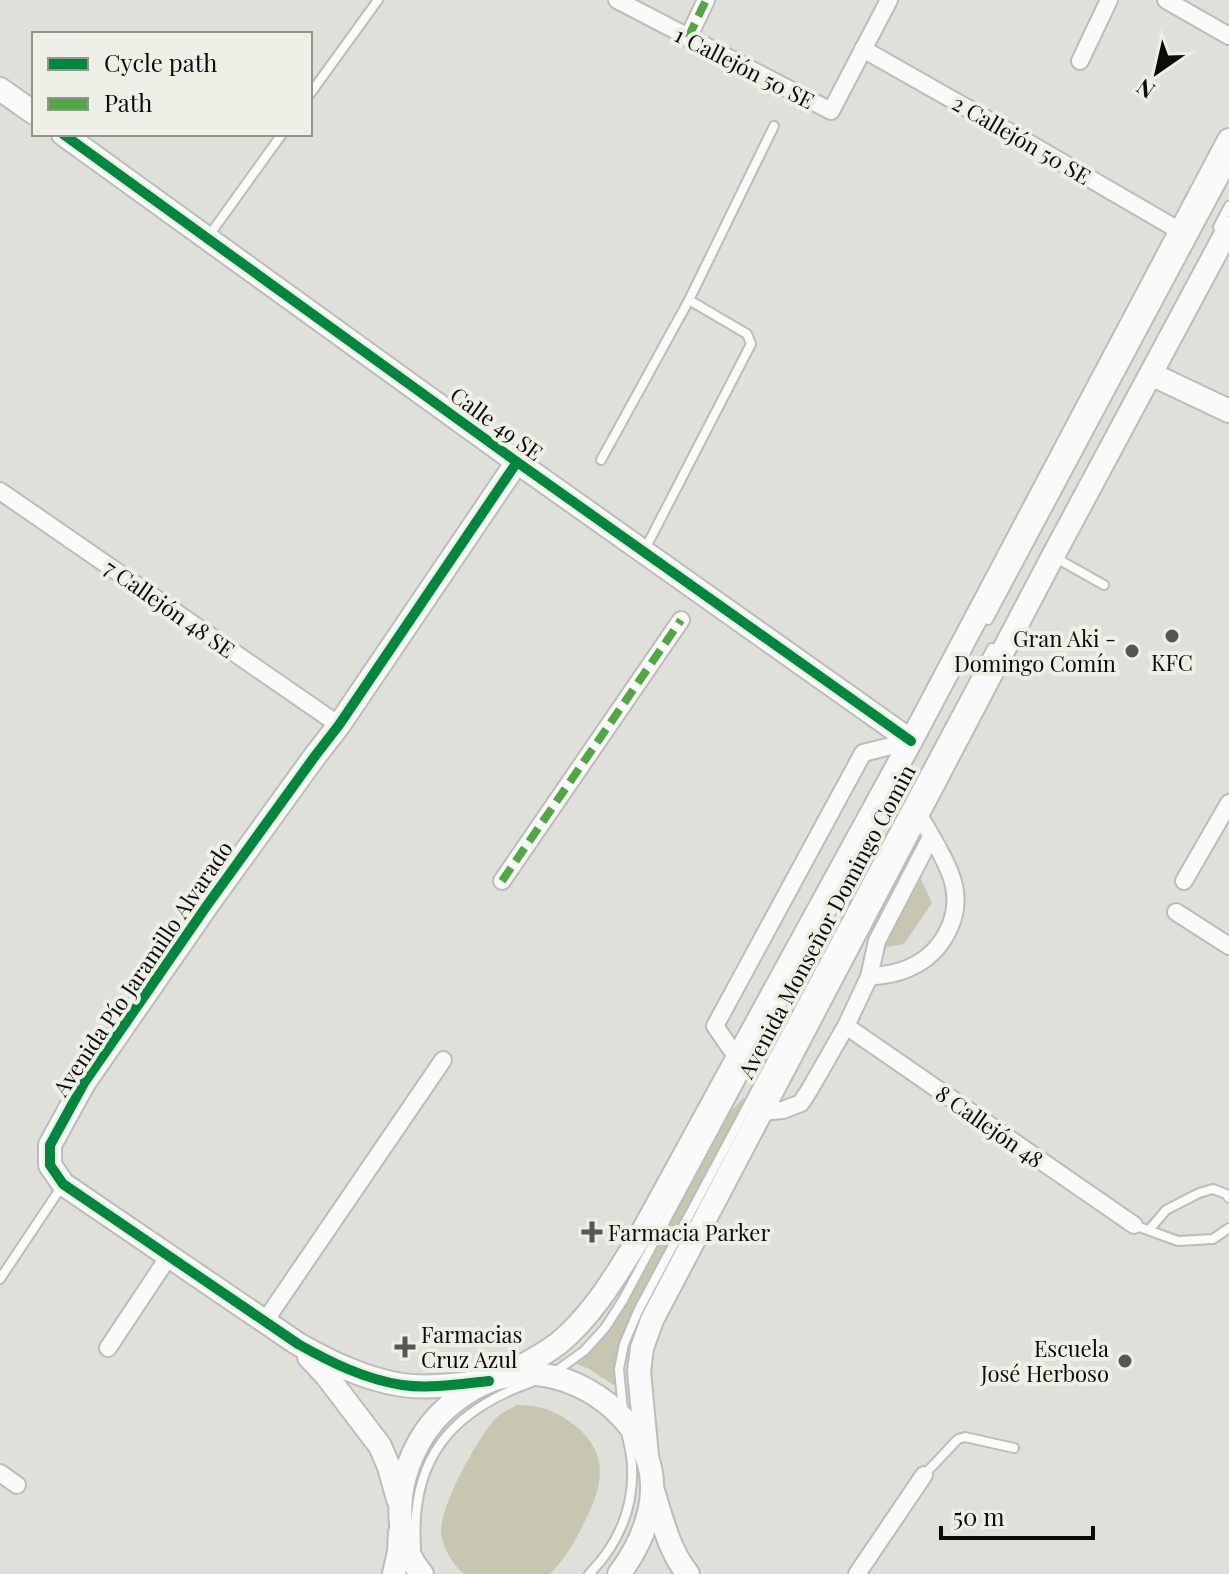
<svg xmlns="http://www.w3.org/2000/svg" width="1229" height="1574" font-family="'Playfair Display',serif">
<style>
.green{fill:#c7c7b1}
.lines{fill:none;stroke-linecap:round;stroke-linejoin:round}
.lane-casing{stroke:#bcbcb8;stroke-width:12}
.street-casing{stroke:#bcbcb8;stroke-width:20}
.secondary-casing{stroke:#bcbcb8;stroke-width:26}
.lane{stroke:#fafafa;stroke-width:8}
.street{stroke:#fafafa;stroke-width:16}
.secondary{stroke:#fafafa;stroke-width:22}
.quiet{stroke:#50a841;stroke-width:8;stroke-dasharray:16 8;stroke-linecap:butt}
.cycleway-casing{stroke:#eeefe7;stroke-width:15}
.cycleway{stroke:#00873e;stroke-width:10}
.poi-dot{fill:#565652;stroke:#eeefe7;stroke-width:3}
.labels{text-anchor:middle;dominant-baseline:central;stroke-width:8;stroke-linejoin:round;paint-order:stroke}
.street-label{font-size:22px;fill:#0b0c09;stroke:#eeefe7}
.poi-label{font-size:22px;fill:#0b0c09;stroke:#eeefe7;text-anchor:end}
</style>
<rect width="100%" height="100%" fill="#e0e0db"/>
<g class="green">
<path d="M 920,877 L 932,903 L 904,944 L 882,948 Z"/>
<path d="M 744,1097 L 739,1120 L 630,1329 L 624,1360 L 626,1393 L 589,1369 L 568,1360 L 609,1324 L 726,1117 Z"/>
<path d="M 517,1405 C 538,1405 552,1409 569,1421 C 610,1450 605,1483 584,1523 C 575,1542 565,1559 550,1574 L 464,1574 C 452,1564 442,1547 441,1531 C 441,1504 478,1437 496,1418 C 502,1412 510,1409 517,1405 Z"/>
</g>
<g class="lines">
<defs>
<g id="lane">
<path d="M 310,94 L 378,0"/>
<path d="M 1218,227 L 1229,206"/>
<path d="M 208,237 L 282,134"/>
<path d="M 601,460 L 689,300 L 774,126"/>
<path d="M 644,551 L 751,344 L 747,334 L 689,300"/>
<path d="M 1056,558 L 1104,585"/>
<path d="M 988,620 L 1229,169"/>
<path d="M 1134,1225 L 1178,1241 L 1213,1239 L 1229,1228"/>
<path d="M 1149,1230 L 1166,1210 L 1199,1193 L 1213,1189 L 1226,1194 L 1229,1198"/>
<path d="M 0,1279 L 62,1186"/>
<path d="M 552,1374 L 584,1351 L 605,1328 L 623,1300 L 881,819"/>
<path d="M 623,1410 L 619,1369 L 624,1344 L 638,1311 L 992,648"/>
<path d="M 924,1475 L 958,1439 L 965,1437 L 1014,1448"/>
<path d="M 416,1548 C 410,1460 450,1411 532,1382"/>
<path d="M 589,1574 C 618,1545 634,1508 632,1467 C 632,1456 629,1446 627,1436"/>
</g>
<g id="street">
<path d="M 617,0 L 831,111 L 889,0"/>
<path d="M 1166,0 L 1229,36"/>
<path d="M 688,38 L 706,0"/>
<path d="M 863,49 L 1032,145 L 1180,231"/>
<path d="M 1080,61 L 1109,0"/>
<path d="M 0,491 L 339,725"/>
<path d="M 502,881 L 681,620"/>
<path d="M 1184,881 L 1229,803"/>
<path d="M 1176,912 L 1229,946"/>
<path d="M 869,977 C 883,975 898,974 911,967 C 942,953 961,918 954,886 C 950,865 929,833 918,813"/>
<path d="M 846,1026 L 1134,1225"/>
<path d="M 738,1059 L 715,1026 L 863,753 L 911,741"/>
<path d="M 762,1112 L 783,1110 L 801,1103 L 810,1089 L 846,1026 L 869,977 L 877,941 L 931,837"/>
<path d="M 265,1321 L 443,1060"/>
<path d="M 108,1348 L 169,1256"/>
<path d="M 0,1473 L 17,1485"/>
<path d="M 857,1574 L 924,1475"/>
</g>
<g id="secondary">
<path d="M 0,89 L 34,113"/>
<path d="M 63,134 L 517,462 L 911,741"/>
<path d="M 1151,374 L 1229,411"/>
<path d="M 309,1357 L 326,1375 L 380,1446 L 389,1467 L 398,1499"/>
<path d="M 505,1376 C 523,1365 542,1356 559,1343 C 593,1315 616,1275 639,1238 L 911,741 L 1229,140"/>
<path d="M 489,1381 C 461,1384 430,1389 402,1385 C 364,1379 330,1362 298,1344 L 63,1184 L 50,1165 L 50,1145 L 84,1083 L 208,904 L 315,756 L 339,725 L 517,462"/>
<path d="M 647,1456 L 639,1371 L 642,1348 L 652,1320 L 1053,556 L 1229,228"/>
<path d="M 653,1491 C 662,1519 669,1551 688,1574"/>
<path d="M 394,1574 L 399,1552 L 400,1532"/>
<path d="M 422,1574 C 399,1548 396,1509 405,1476 C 414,1445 432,1417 459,1398 C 472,1389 487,1380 503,1377 C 559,1362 626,1402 646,1455 C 662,1495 644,1541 619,1574"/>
</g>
</defs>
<use href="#lane" class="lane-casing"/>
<use href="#street" class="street-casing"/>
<use href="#secondary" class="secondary-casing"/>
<use href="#lane" class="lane"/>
<use href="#street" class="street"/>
<use href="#secondary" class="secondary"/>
<g class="quiet">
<path d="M 688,38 L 706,0"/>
<path d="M 502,881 L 681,620"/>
</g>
<defs>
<g id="cycleway">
<path d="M 63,134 L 517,462 L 911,741"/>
<path d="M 489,1381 C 461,1384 430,1389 402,1385 C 364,1379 330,1362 298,1344 L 63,1184 L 50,1165 L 50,1145 L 84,1083 L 208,904 L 315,756 L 339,725 L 517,462"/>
</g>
</defs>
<use href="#cycleway" class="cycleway-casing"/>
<use href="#cycleway" class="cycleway"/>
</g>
<g class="poi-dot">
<circle cx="1172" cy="636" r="8"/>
<circle cx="1132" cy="651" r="8"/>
<path d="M588 1220h8v8h8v8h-8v8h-8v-8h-8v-8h8z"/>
<path d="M401 1335h8v8h8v8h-8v8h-8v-8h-8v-8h8z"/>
<circle cx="1125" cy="1361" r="8"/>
</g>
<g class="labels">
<g class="street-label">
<text transform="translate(745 67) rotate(27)">1 Callejón 50 SE</text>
<text transform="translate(1022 139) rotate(30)">2 Callejón 50 SE</text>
<text transform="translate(497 423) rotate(36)">Calle 49 SE</text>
<text transform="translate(170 608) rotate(35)">7 Callejón 48 SE</text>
<text transform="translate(826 921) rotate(-62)">Avenida Monseñor Domingo Comin</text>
<text transform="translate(142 968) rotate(-56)">Avenida Pío Jaramillo Alvarado</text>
<text transform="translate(990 1126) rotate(35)">8 Callejón 48</text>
</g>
<g class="poi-label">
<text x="1116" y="638">Gran Aki -<tspan x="1116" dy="25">Domingo Comín</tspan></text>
<text x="1172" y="662" text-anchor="middle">KFC</text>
<text x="608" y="1232" text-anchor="start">Farmacia Parker</text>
<text x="421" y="1334" text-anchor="start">Farmacias<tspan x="421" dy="25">Cruz Azul</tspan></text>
<text x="1109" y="1348">Escuela<tspan x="1109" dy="25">José Herboso</tspan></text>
</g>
</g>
<rect x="32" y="32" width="280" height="104" fill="#eeefe7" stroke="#93948e" stroke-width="2"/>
<rect x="48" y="58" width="40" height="12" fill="#00873e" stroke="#93948e" stroke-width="2"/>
<text x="104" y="72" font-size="24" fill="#0b0c09">Cycle path</text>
<rect x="48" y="98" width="40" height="12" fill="#50a841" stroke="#93948e" stroke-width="2"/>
<text x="104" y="112" font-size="24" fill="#0b0c09">Path</text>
<g transform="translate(1157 72) rotate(214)" stroke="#eeefe7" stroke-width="6" paint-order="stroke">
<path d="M0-6L14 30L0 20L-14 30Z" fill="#0b0c09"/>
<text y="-12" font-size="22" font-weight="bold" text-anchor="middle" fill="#0b0c09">N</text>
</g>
<path d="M941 1526v12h152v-12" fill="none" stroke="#0b0c09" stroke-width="4"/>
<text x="953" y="1526" font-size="24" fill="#0b0c09" stroke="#eeefe7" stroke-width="6" paint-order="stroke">50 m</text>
</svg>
